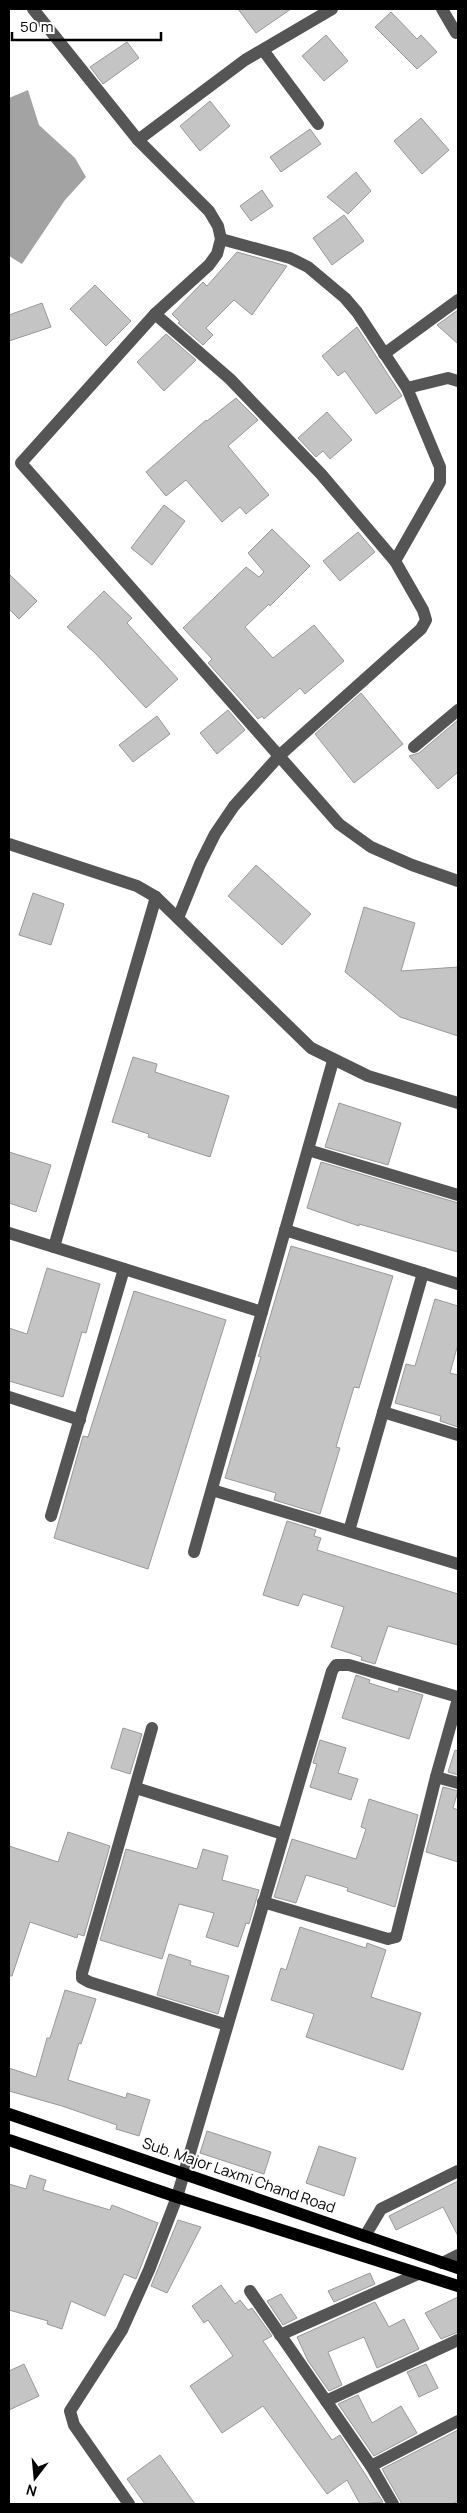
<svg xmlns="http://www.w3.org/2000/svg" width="467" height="2513" font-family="Manrope,sans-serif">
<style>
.water{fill:#a3a3a3}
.building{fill:#c4c4c4;stroke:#999}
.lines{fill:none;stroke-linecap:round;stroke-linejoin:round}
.minor{stroke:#555;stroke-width:12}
.major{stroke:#000;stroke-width:12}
.labels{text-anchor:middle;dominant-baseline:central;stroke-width:4;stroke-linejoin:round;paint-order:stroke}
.street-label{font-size:15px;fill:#000;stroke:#fff}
</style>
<rect width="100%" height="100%" fill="#fff"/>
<path class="water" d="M 28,90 L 39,125 L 75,158 L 86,177 L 65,200 L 22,264 L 9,256 L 9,98 Z"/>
<g class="building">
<path d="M 238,9 L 291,9 L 256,33 Z"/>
<path d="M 391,12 L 417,39 L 421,35 L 437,52 L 417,69 L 375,27 Z"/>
<path d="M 326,35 L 348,61 L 324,81 L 302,56 Z"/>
<path d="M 127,42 L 139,58 L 103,84 L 90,67 Z"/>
<path d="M 210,101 L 230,126 L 200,151 L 180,126 Z"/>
<path d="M 421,118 L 449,150 L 422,174 L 394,141 Z"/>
<path d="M 310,129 L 321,144 L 281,172 L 270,157 Z"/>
<path d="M 356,172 L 371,191 L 348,214 L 327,197 Z"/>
<path d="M 262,190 L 273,206 L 251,221 L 240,206 Z"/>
<path d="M 344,215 L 364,241 L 332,265 L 313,238 Z"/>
<path d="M 237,252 L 287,266 L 252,315 L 234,300 L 206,328 L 213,335 L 203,345 L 178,323 L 180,322 L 172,314 L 203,282 L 207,286 Z"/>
<path d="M 95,285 L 131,321 L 106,346 L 70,309 Z"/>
<path d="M 42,303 L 51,327 L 9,341 L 9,315 Z"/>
<path d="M 458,310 L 458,344 L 437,325 Z"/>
<path d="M 357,327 L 402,396 L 376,414 L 345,371 L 338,376 L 322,356 Z"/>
<path d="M 166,334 L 196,360 L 164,391 L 137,362 Z"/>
<path d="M 236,398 L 258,420 L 228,446 L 269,495 L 246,514 L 240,507 L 222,522 L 186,480 L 166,496 L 146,472 L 206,420 L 207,421 Z"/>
<path d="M 327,412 L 352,440 L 330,459 L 323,451 L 316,457 L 298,438 Z"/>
<path d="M 164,505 L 185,521 L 152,565 L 131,548 Z"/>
<path d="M 272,529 L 310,566 L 270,606 L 269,604 L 245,627 L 273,658 L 314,625 L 344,661 L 305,694 L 300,688 L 264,719 L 262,716 L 258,719 L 208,663 L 212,659 L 183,628 L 246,567 L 259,577 L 264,572 L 248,553 Z"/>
<path d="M 358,532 L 375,552 L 340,581 L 323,561 Z"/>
<path d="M 9,574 L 37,601 L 19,619 L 9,609 Z"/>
<path d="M 104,591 L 132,618 L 127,623 L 178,679 L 146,708 L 96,654 L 67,627 Z"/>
<path d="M 361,693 L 403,744 L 354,783 L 315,734 Z"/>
<path d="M 228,710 L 245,730 L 217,754 L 200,733 Z"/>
<path d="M 157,716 L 170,734 L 133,762 L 119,745 Z"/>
<path d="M 458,720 L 458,772 L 438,789 L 409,756 L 419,753 Z"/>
<path d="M 256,865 L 311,914 L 282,945 L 228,896 Z"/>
<path d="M 33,893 L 64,904 L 51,945 L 19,935 Z"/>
<path d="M 364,907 L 415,923 L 401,971 L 458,967 L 458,1036 L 400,1017 L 345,972 Z"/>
<path d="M 133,1057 L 157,1064 L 155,1072 L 229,1096 L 210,1157 L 148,1137 L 149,1134 L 112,1122 Z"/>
<path d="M 339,1103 L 401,1123 L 388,1165 L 325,1147 Z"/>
<path d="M 9,1152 L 51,1165 L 36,1212 L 9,1203 Z"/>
<path d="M 321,1162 L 458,1203 L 458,1252 L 359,1224 L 359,1226 L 307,1208 Z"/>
<path d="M 291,1246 L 393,1276 L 359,1388 L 354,1387 L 336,1447 L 340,1448 L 320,1514 L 274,1500 L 276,1493 L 225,1478 L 261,1357 L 258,1356 L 259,1354 Z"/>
<path d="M 47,1268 L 100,1284 L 86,1333 L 82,1332 L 63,1397 L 9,1381 L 9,1328 L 27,1334 Z"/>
<path d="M 134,1291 L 226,1320 L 148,1569 L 54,1538 L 83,1436 L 88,1437 Z"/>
<path d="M 435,1299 L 458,1306 L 458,1344 L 450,1373 L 458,1375 L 458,1427 L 440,1421 L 441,1416 L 395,1403 L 406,1364 L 415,1366 Z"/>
<path d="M 287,1521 L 316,1530 L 314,1536 L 321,1538 L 317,1550 L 458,1594 L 458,1645 L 388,1626 L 375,1664 L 361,1660 L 362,1657 L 331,1647 L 344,1607 L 303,1594 L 298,1606 L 263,1595 Z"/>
<path d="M 356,1675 L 370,1680 L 369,1683 L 398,1692 L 399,1688 L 423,1695 L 409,1739 L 342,1718 Z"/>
<path d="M 123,1728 L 142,1734 L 130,1774 L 111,1768 Z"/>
<path d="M 320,1740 L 346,1748 L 338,1773 L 358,1779 L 351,1800 L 310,1787 L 317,1764 L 313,1763 Z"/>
<path d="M 455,1750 L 458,1751 L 458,1775 L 448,1772 Z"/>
<path d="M 443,1787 L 458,1791 L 453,1808 L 458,1810 L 458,1862 L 426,1852 Z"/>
<path d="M 369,1799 L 418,1815 L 395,1907 L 347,1891 L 348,1888 L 306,1875 L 296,1903 L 274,1897 L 292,1839 L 356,1859 L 366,1829 L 361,1827 Z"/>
<path d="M 68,1832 L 110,1846 L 84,1936 L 78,1934 L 77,1938 L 30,1922 L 12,1976 L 9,1976 L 9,1846 L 58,1862 Z"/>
<path d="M 126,1849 L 197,1869 L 203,1849 L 228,1856 L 222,1880 L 259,1890 L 249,1924 L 246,1923 L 238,1947 L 206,1937 L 214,1913 L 179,1904 L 162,1959 L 100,1940 Z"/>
<path d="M 300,1927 L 366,1948 L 367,1943 L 386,1950 L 371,1997 L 421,2013 L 403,2070 L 306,2037 L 314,2014 L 271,2000 L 281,1968 L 286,1970 Z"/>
<path d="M 169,1954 L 191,1961 L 190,1965 L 229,1976 L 218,2014 L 157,1995 Z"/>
<path d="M 65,1990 L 96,1999 L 81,2044 L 79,2043 L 68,2080 L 126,2098 L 127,2093 L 150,2100 L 139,2136 L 116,2129 L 117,2125 L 62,2106 L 9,2091 L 9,2068 L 36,2077 L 47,2038 L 50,2038 Z"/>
<path d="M 207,2131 L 271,2152 L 264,2174 L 200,2153 Z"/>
<path d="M 319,2146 L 356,2158 L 344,2196 L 306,2183 Z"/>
<path d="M 30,2175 L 46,2180 L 43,2190 L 110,2210 L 112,2205 L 158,2223 L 136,2279 L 124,2274 L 105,2316 L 71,2301 L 62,2329 L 47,2324 L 48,2321 L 9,2310 L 9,2184 L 26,2189 Z"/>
<path d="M 458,2181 L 458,2236 L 443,2207 L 396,2230 L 389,2216 Z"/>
<path d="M 178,2220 L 201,2227 L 167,2293 L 151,2286 Z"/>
<path d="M 370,2273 L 375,2284 L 334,2302 L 328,2291 Z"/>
<path d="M 221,2285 L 235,2304 L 240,2300 L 248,2310 L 252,2308 L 272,2336 L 263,2341 L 332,2440 L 340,2435 L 383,2502 L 360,2504 L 347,2480 L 327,2494 L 263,2406 L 222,2433 L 190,2386 L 233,2356 L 208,2320 L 204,2323 L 192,2306 Z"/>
<path d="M 281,2294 L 297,2318 L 283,2325 L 267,2301 Z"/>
<path d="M 458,2297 L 458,2332 L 441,2339 L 425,2313 Z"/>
<path d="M 375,2302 L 389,2327 L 404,2319 L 419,2349 L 377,2368 L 364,2337 L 328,2352 L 342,2385 L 329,2391 L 308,2361 L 297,2337 Z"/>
<path d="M 24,2364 L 39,2396 L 9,2410 L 9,2371 Z"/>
<path d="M 426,2364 L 438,2388 L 419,2397 L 407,2372 Z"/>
<path d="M 358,2395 L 372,2423 L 401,2406 L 417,2433 L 374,2456 L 338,2404 Z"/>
<path d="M 458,2430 L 458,2501 L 452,2504 L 402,2504 L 382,2469 Z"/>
<path d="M 160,2455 L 195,2504 L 145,2504 L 127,2479 Z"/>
</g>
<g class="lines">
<g class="minor">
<path d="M 33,9 L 138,140 L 209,211 L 218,226 L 221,239 L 217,254 L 209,265 L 155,314 L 21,463 L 339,824 L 371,847 L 412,865 L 458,881"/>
<path d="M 442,9 L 456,33"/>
<path d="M 263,50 L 318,124"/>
<path d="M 138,140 L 245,60 L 332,9"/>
<path d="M 155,314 L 230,379 L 321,474 L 395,561"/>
<path d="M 384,354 L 458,300"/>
<path d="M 407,388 L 448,378 L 458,381"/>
<path d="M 414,747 L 458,710"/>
<path d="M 9,844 L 137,886 L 156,897 L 311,1048 L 368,1076 L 458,1103"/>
<path d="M 178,918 L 200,864 L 215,834 L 234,806 L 280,755 L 421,629 L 426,620 L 423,610 L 395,561 L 440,482 L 440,467 L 407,388 L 357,312 L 345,298 L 308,267 L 290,258 L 221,239"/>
<path d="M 308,1150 L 458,1195"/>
<path d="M 285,1230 L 458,1284"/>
<path d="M 9,1233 L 262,1312"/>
<path d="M 54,1247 L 156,897"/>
<path d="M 9,1397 L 80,1420"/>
<path d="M 383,1412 L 458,1435"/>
<path d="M 212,1490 L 458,1564"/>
<path d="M 51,1516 L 124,1269"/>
<path d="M 349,1531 L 423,1273"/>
<path d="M 194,1552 L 333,1061"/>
<path d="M 152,1728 L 82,1973 L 82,1978 L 89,1982 L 227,2025"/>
<path d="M 436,1777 L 458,1783"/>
<path d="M 136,1788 L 283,1834"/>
<path d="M 263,1902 L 388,1939 L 396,1937 L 436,1777 L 458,1699"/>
<path d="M 365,2236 L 381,2209 L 458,2171"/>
<path d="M 442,2263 L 458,2255"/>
<path d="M 250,2291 L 371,2466 L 393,2504"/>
<path d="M 280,2335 L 418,2274"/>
<path d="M 326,2401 L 458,2340"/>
<path d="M 371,2466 L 458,2421"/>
<path d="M 129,2504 L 74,2425 L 70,2411 L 122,2330 L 149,2270 L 177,2197 L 332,1671 L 336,1665 L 349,1665 L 458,1697"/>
</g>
<g class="major">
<path d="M 9,2114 L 458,2268"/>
<path d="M 9,2140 L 177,2197 L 458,2286"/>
</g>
</g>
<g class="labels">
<g class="street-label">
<text transform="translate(239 2175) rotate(19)">Sub. Major Laxmi Chand Road</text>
</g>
</g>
<rect width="467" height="2513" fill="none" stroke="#000000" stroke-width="20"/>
<g transform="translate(35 2478) rotate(196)" stroke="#ffffff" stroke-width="4" paint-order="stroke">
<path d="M0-4L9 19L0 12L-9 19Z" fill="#000000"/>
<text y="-8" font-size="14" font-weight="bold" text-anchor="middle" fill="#000000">N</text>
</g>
<path d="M12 32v8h149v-8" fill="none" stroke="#000000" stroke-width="2.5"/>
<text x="20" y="32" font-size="15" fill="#000000" stroke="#ffffff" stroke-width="4" paint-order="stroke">50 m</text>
</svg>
